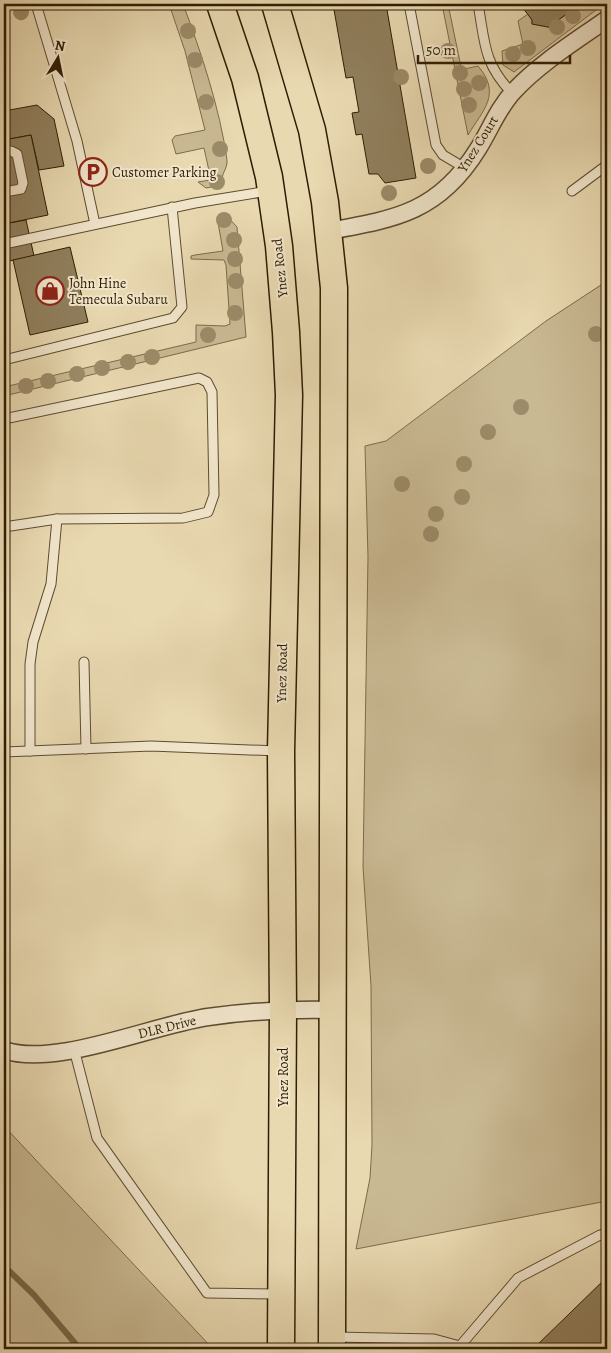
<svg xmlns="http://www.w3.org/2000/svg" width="611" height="1353" font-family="Alegreya,serif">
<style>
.green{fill:#c9b993;stroke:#7c6b4a}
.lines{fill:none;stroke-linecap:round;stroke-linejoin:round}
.stream{stroke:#796748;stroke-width:6}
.building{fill:#907f5d;stroke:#2f1d02}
.service-casing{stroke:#5e4c2e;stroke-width:11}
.minor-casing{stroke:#5e4c2e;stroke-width:19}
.primary-casing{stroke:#2f1d02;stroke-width:29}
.service{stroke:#f1e6cc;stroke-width:9}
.minor{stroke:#f1e6cc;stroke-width:16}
.primary{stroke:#e9d9b1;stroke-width:26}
.tree{fill:#9c8b69}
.labels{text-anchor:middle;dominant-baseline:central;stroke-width:4;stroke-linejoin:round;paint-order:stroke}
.street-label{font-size:14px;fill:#2f1d02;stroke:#f1e6cc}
.poi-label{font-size:14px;fill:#2f1d02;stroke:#f1e6cc;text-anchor:start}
</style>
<rect width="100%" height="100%" fill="#e9d9b1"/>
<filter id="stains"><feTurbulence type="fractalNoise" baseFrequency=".004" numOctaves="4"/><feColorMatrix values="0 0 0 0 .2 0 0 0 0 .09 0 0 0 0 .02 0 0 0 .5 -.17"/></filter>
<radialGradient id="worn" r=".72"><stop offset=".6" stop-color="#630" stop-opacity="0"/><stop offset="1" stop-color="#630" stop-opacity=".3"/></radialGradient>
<g class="green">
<path d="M 4,4 L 21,4 L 24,19 L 20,20 L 17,17 L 13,6 L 4,9 Z"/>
<path d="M 169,4 L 183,4 C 201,52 220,109 227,160 C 228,169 220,174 222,185 L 206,188 L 198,182 L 211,180 L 204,148 L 176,154 L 172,140 L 175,136 L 205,130 L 185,51 Z"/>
<path d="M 442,4 L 448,4 L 461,67 L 464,69 L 478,66 C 502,94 483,110 468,135 Z"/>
<path d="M 581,4 L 604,4 L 514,72 L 503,65 L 502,51 L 523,44 L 518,21 L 528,14 L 532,20 L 532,24 L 553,27 L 554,23 Z"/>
<path d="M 225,214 L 237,227 L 246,337 L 4,396 L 4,387 L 196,342 L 196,325 L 225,326 L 230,324 L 226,265 L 224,260 L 191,259 L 191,256 L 195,255 L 223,251 L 217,217 Z"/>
<path d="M 607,281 L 607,1201 L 356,1249 L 370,1178 L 372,1145 L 371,986 L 363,867 L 368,557 L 365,446 L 386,441 L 546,321 Z"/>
<path d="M 4,1126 L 213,1349 L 4,1349 Z"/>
</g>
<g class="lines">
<path class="stream" d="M 4,1266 L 34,1295 L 80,1349"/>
</g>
<g class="building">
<path d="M 333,4 L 386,4 L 416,178 L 385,183 L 378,174 L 369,174 L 362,134 L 356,135 L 352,113 L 359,112 L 353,77 L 346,78 Z"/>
<path d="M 520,4 L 581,4 L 554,23 L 553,28 L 532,24 L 532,20 Z"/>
<path d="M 37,105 L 54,119 L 64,166 L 39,170 L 31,135 L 4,140 L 4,111 Z"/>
<path d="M 31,135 L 48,215 L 4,224 L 4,140 Z"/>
<path d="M 26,220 L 34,256 L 4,262 L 4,224 Z"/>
<path d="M 70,247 L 88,322 L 30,335 L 13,260 Z"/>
<path d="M 606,1278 L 607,1349 L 533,1349 Z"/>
</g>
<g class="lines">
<defs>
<g id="service">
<path d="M 36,4 L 77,141 L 95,224"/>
<path d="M 409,4 L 436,145 L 443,155 L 465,168"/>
<path d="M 478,4 C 485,42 483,63 512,93"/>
<path d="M 4,152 L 11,151 L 17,154 L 23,183 L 21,189 L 4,192"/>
<path d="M 572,191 L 607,165"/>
<path d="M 4,244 L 195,203 L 268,191"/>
<path d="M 4,360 L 173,318 L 182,307 L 172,207"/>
<path d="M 4,419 L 199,378 L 207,382 L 212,392 L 214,495 L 208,512 L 183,518 L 57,519 L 4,527"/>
<path d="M 84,662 L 86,749"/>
<path d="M 30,751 L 30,664 L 33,642 L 51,584 L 57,519"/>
<path d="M 4,752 L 151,746 L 278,751"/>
<path d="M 74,1049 L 97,1138 L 207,1293 L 280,1294"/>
<path d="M 335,1337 L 434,1339 L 471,1349"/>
<path d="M 460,1346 L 518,1278 L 600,1235 L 607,1233"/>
</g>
<g id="minor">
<path d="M 328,231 C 396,219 439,212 478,149 C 490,130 498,108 514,91 C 540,63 576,41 607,19"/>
<path d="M 4,1050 C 55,1068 152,1025 208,1017 C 250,1011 291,1009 334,1010"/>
</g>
<g id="primary">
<path d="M 220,4 L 245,78 L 269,177 L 279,246 L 286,332 L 289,395 L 281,751 L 283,1009 L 281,1349"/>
<path d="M 275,4 L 312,130 L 325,202 L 334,288 L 332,1349"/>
</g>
</defs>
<use href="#service" class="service-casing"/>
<use href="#minor" class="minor-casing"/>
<use href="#primary" class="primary-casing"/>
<use href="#service" class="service"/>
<use href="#minor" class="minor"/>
<use href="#primary" class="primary"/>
</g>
<g class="tree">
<circle cx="21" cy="12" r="8"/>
<circle cx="573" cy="16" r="8"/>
<circle cx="557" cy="27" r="8"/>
<circle cx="188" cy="31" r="8"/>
<circle cx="528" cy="48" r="8"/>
<circle cx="448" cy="51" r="8"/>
<circle cx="513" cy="54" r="8"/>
<circle cx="195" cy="60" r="8"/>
<circle cx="460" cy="73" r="8"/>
<circle cx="401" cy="77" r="8"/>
<circle cx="479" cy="83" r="8"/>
<circle cx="464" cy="89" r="8"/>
<circle cx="206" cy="102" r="8"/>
<circle cx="469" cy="105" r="8"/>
<circle cx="220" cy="149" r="8"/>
<circle cx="428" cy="166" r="8"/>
<circle cx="217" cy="182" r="8"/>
<circle cx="389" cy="193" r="8"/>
<circle cx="224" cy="220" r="8"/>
<circle cx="234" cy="240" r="8"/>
<circle cx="235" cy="259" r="8"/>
<circle cx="236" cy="281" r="8"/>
<circle cx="235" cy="313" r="8"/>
<circle cx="596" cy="334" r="8"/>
<circle cx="208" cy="335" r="8"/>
<circle cx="152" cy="357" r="8"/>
<circle cx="128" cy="362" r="8"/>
<circle cx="102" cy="368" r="8"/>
<circle cx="77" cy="374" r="8"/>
<circle cx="48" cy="381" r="8"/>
<circle cx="26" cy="386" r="8"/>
<circle cx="521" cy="407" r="8"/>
<circle cx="488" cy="432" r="8"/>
<circle cx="464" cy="464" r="8"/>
<circle cx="402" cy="484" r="8"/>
<circle cx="462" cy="497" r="8"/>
<circle cx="436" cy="514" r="8"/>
<circle cx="431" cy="534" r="8"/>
</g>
<defs>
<symbol id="parking-ring" viewBox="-11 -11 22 22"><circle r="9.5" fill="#f1e6cc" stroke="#8f2418" stroke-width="1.5"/><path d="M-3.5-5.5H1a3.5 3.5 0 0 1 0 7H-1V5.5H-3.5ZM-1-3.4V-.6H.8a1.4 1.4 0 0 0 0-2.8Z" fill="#8f2418"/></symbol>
<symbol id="shop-ring" viewBox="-11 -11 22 22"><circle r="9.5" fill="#f1e6cc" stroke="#8f2418" stroke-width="1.5"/><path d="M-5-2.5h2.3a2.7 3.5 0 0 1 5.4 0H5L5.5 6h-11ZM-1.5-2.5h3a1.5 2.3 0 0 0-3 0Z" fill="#8f2418"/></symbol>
</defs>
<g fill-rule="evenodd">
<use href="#parking-ring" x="77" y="156" width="32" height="32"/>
<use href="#shop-ring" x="34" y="275" width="32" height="32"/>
</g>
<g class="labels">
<g class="street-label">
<text transform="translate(478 144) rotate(-58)">Ynez Court</text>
<text transform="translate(280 268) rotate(-96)">Ynez Road</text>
<text transform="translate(282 673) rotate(-89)">Ynez Road</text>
<text transform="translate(167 1027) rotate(-14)">DLR Drive</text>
<text transform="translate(283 1077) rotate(-90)">Ynez Road</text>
</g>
<g class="poi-label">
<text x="112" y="172">Customer Parking</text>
<text x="69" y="283">John Hine<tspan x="69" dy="16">Temecula Subaru</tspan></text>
</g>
</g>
<rect width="611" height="1353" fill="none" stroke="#e9d9b1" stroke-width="20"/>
<rect x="5" y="5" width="601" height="1343" fill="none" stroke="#2f1d02" stroke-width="2.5"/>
<rect x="10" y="10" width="591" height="1333" fill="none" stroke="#2f1d02"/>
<g transform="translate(58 58) rotate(10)" stroke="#f1e6cc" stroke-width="4" paint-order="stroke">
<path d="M0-4L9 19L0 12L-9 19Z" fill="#2f1d02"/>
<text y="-8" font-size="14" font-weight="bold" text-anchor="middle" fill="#2f1d02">N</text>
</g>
<path d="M418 55v8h152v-8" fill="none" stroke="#2f1d02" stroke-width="2.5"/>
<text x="426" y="55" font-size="15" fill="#2f1d02" stroke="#f1e6cc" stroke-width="4" paint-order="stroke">50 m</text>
<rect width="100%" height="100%" filter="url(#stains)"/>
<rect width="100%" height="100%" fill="url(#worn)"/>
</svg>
